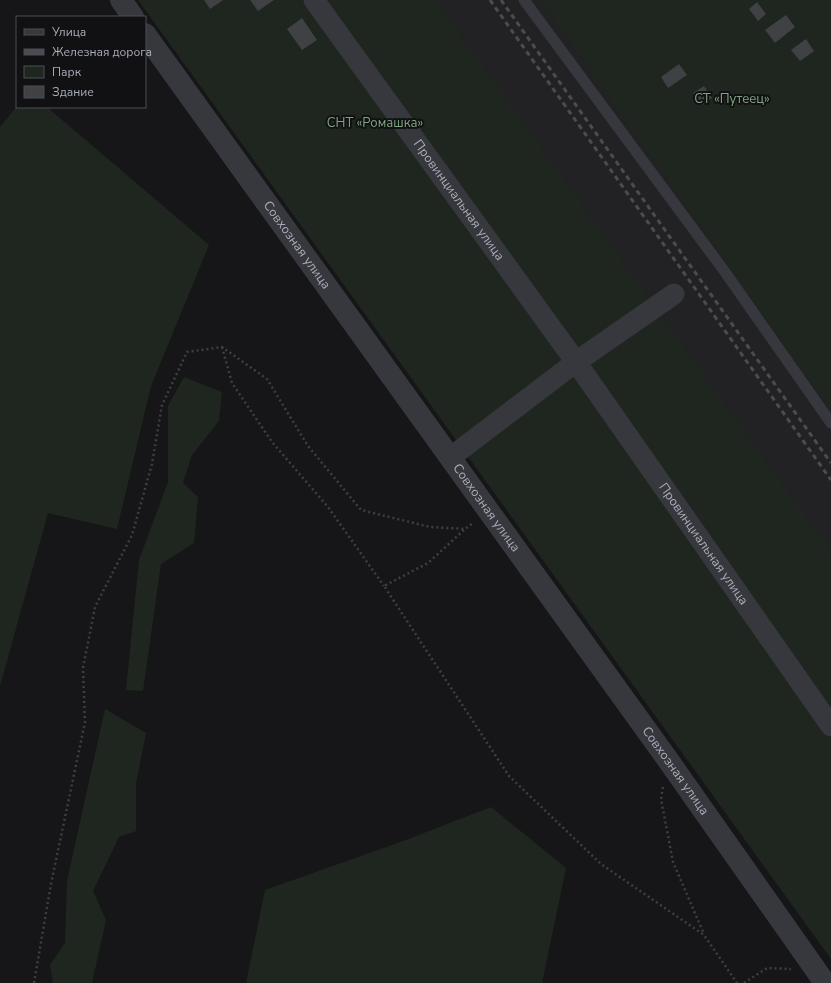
<svg xmlns="http://www.w3.org/2000/svg" width="831" height="983" font-family="'Nunito Sans',sans-serif">
<style>
.built{fill:#222225}
.green{fill:#1e261f}
.building{fill:#404145}
.lines{fill:none;stroke-linecap:round;stroke-linejoin:round}
.path{stroke:#3d3f44;stroke-width:2.5;stroke-dasharray:2 3;stroke-linecap:butt}
.service{stroke:#37383d;stroke-width:11}
.minor{stroke:#37383d;stroke-width:21}
.tertiary{stroke:#37383d;stroke-width:22}
.rail{stroke:#4a4c52;stroke-width:3;stroke-dasharray:5 4;stroke-linecap:butt}
.labels{text-anchor:middle;dominant-baseline:central;stroke-width:4;stroke-linejoin:round;paint-order:stroke}
.park-label{font-size:13px;fill:#7fa381;stroke:#111113}
.street-label{font-size:13px;fill:#a8adb8;stroke:#111113}
</style>
<rect width="100%" height="100%" fill="#161618"/>
<path class="built" d="M 423,0 L 547,0 L 831,401 L 831,575 Z"/>
<g class="green">
<path d="M 138,0 L 435,0 L 831,552 L 831,959 Z"/>
<path d="M 540,0 L 831,0 L 831,411 Z"/>
<path d="M 17,106 L 47,107 L 209,245 L 151,386 L 117,529 L 48,513 L 0,686 L 0,127 Z"/>
<path d="M 184,377 L 222,392 L 219,421 L 192,455 L 183,483 L 198,497 L 194,543 L 161,564 L 143,691 L 126,690 L 139,560 L 168,482 L 168,406 Z"/>
<path d="M 105,709 L 146,733 L 136,784 L 136,831 L 119,837 L 93,891 L 106,920 L 92,983 L 53,983 L 50,965 L 65,943 L 67,881 Z"/>
<path d="M 491,807 L 566,868 L 542,983 L 246,983 L 265,890 L 406,840 Z"/>
</g>
<g class="building">
<path d="M 204,0 L 223,0 L 210,9 Z"/>
<path d="M 250,0 L 274,0 L 258,11 Z"/>
<path d="M 757,2 L 766,14 L 758,21 L 749,9 Z"/>
<path d="M 786,15 L 795,27 L 775,43 L 765,30 Z"/>
<path d="M 302,18 L 317,40 L 302,50 L 287,29 Z"/>
<path d="M 806,39 L 814,51 L 800,61 L 791,50 Z"/>
<path d="M 679,64 L 687,75 L 668,88 L 661,77 Z"/>
<path d="M 704,86 L 712,98 L 702,105 L 693,93 Z"/>
</g>
<g class="lines">
<g class="path">
<path d="M 222,347 L 232,383 L 272,442 L 328,507 L 384,586"/>
<path d="M 464,530 L 428,563 L 384,586 L 509,776 L 601,864 L 704,935 L 737,983"/>
<path d="M 663,787 L 661,799 L 673,862 L 704,934"/>
<path d="M 34,983 L 51,884 L 85,722 L 83,668 L 95,607 L 132,535 L 152,464 L 162,405 L 187,352 L 222,347 L 267,379 L 308,446 L 361,510 L 430,527 L 465,529 L 473,523"/>
<path d="M 744,983 L 767,968 L 791,969"/>
</g>
<path class="service" d="M 524,0 L 725,272 L 831,423"/>
<g class="minor">
<path id="s1" d="M 314,0 L 576,362 L 831,726"/>
<path d="M 451,457 L 576,362 L 674,294"/>
</g>
<g class="tertiary">
<path d="M 121,0 L 133,17"/>
<path id="s2" d="M 145,34 L 668,760 L 825,983"/>
</g>
<g class="rail">
<path d="M 490,0 L 831,480"/>
<path d="M 501,0 L 831,463"/>
</g>
</g>
<g class="labels">
<g class="park-label">
<text x="732" y="99">СТ «Путеец»</text>
<text x="375" y="123">СНТ «Ромашка»</text>
</g>
<g class="street-label">
<text stroke="none"><textPath href="#s1" startOffset="247">Провинциальная улица</textPath></text>
<text stroke="none"><textPath href="#s2" startOffset="260">Совхозная улица</textPath></text>
<text stroke="none"><textPath href="#s2" startOffset="584">Совхозная улица</textPath></text>
<text stroke="none"><textPath href="#s1" startOffset="669">Провинциальная улица</textPath></text>
<text stroke="none"><textPath href="#s2" startOffset="908">Совхозная улица</textPath></text>
</g>
</g>
<rect x="16" y="16" width="130" height="92" fill="#111113" stroke="#4d4f55"/>
<rect x="24" y="29" width="20" height="6" fill="#37383d" stroke="#4d4f55"/>
<text x="52" y="36" font-size="12" fill="#a8adb8">Улица</text>
<rect x="24" y="49" width="20" height="6" fill="#4a4c52" stroke="#4d4f55"/>
<text x="52" y="56" font-size="12" fill="#a8adb8">Железная дорога</text>
<rect x="24" y="66" width="20" height="12" fill="#1e261f" stroke="#4d4f55"/>
<text x="52" y="76" font-size="12" fill="#a8adb8">Парк</text>
<rect x="24" y="86" width="20" height="12" fill="#404145" stroke="#4d4f55"/>
<text x="52" y="96" font-size="12" fill="#a8adb8">Здание</text>
</svg>
